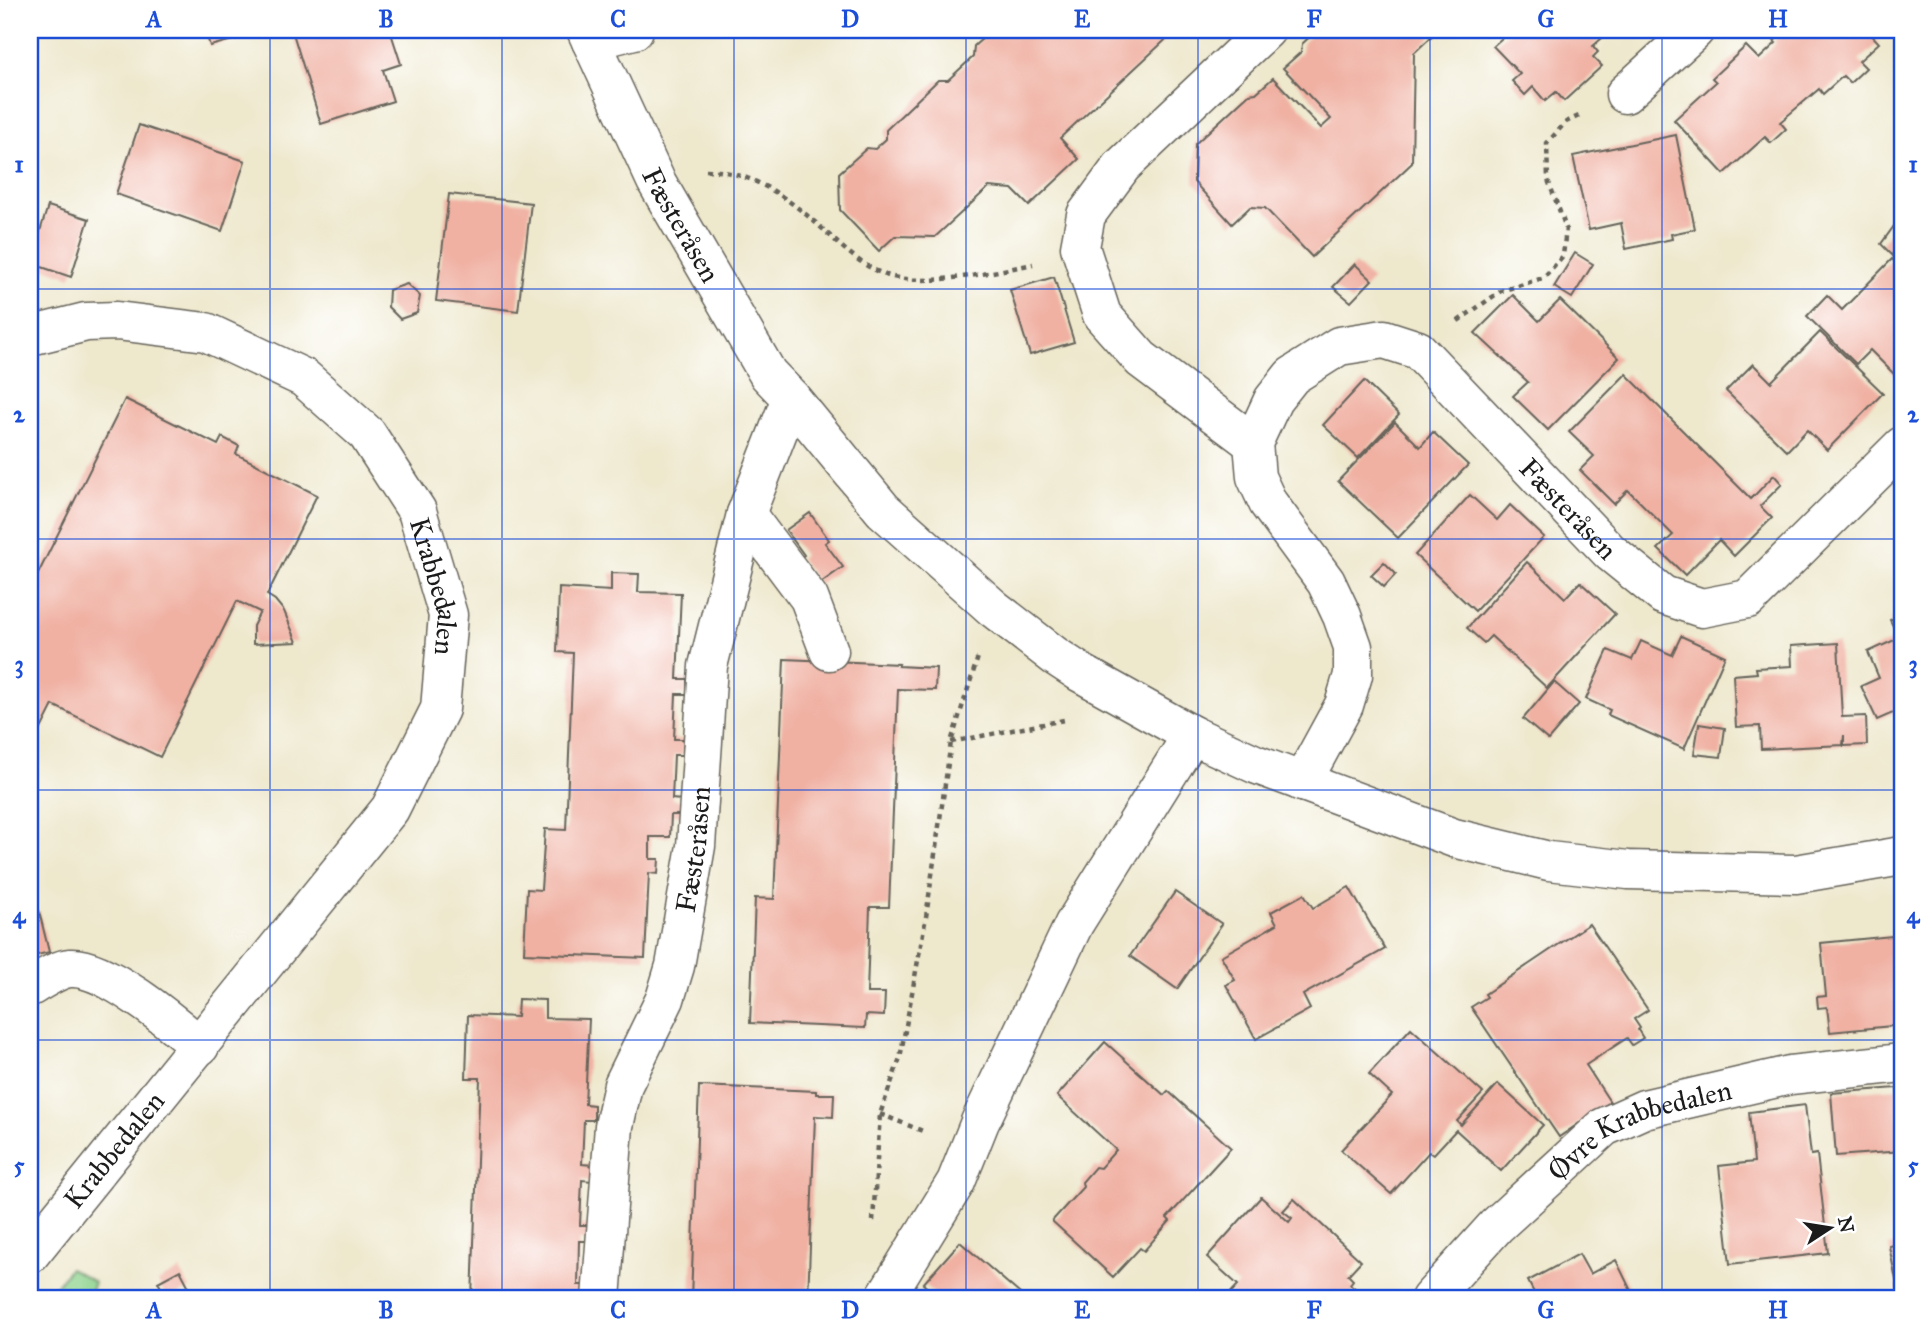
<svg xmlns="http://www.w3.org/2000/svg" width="1932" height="1329" font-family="'IM FELL Great Primer',serif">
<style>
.green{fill:#8cd28c;stroke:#547754;stroke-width:2}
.building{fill:#f0b1a3}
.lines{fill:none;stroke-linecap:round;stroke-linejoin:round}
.minor-casing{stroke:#66635a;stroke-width:41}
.path{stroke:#66635a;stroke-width:4.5;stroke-dasharray:5 5;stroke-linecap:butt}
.minor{stroke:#fff;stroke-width:38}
.grid{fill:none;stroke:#1d4ed8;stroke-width:2;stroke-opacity:0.55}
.labels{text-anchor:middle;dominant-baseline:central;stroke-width:6;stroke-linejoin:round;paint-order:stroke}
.street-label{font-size:28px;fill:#1c1c1c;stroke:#fff}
.neatline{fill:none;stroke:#1d4ed8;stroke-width:2.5}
.grid-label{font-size:23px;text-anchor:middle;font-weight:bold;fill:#1d4ed8}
</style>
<rect width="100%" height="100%" fill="#fff"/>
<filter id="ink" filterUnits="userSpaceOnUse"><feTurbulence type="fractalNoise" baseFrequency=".0143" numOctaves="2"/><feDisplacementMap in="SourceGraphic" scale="14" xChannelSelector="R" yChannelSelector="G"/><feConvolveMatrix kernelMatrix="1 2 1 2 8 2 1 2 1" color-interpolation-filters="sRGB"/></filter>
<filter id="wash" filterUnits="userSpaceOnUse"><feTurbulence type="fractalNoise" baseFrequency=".00686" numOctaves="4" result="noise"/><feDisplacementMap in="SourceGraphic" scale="28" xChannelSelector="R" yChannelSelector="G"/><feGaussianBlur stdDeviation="1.57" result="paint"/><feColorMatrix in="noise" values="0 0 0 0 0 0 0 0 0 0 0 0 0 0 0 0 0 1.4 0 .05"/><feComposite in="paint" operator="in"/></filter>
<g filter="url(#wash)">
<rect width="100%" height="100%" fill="#eee8cd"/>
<path class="green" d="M 70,1268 L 94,1282 L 88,1299 L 45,1299 Z"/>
<g id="blocks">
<g class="building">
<path d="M 205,30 L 242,30 L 244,37 L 210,46 Z"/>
<path d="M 292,30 L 390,30 L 401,64 L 383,70 L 393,101 L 321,124 Z"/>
<path d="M 992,30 L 1176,30 L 1060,138 L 1079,159 L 1029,206 L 1012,189 L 989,187 L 935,237 L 895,236 L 879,251 L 840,210 L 839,173 L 867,148 L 875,149 L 886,139 L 886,130 L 938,80 L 948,80 L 973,57 L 974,46 Z"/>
<path d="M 1317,30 L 1425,30 L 1431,37 L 1414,53 L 1412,163 L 1312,257 L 1265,208 L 1250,207 L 1232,224 L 1194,182 L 1195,144 L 1249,94 L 1256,93 L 1273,78 L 1321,128 L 1331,119 L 1283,68 L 1301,52 L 1302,44 Z"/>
<path d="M 1511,30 L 1611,30 L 1593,46 L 1598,52 L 1593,57 L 1602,66 L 1564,101 L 1556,92 L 1545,101 L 1533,87 L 1525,95 L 1512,81 L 1520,74 L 1493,46 Z"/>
<path d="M 1786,30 L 1867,30 L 1879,43 L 1859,61 L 1866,68 L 1850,83 L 1843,76 L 1823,94 L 1819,89 L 1780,122 L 1786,129 L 1771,143 L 1765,137 L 1724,174 L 1674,120 L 1716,82 L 1712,78 L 1746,46 L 1759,59 L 1776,43 L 1774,41 Z"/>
<path d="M 139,125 L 245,161 L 222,231 L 116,194 Z"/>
<path d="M 1676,135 L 1695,229 L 1671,234 L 1672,239 L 1626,249 L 1621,223 L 1589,230 L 1573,156 Z"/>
<path d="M 449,194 L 531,203 L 518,311 L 436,301 Z"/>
<path d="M 48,206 L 89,219 L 71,277 L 30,263 Z"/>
<path d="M 1902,215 L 1902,265 L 1881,244 Z"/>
<path d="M 1575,253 L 1593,264 L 1572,298 L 1554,287 Z"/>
<path d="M 1892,259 L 1902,269 L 1902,374 L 1898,378 L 1870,350 L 1856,364 L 1807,316 L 1827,295 L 1842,310 Z"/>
<path d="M 1355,264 L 1372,280 L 1351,302 L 1333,287 Z"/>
<path d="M 1054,277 L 1074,342 L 1030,355 L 1010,290 Z"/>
<path d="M 407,284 L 420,296 L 417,313 L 400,319 L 388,307 L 389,290 Z"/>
<path d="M 1513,295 L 1539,321 L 1560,300 L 1619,358 L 1548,430 L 1513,396 L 1528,382 L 1475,333 Z"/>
<path d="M 1820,332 L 1883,393 L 1827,450 L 1807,430 L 1787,451 L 1726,391 L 1753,364 L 1771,382 Z"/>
<path d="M 1626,374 L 1751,499 L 1774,475 L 1782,484 L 1760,506 L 1772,518 L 1734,556 L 1719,540 L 1685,575 L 1658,549 L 1673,535 L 1628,490 L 1614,504 L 1580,470 L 1594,456 L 1569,432 Z"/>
<path d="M 1364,381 L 1399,415 L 1358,458 L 1323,425 Z"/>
<path d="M 125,399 L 218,445 L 222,437 L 239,446 L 236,454 L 317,495 L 267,595 L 275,600 L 284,611 L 297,642 L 253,644 L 253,626 L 260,612 L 237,601 L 160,757 L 53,705 L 41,729 L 30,723 L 30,590 Z"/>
<path d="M 1395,422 L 1420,447 L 1433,432 L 1468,465 L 1398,538 L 1338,481 Z"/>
<path d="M 1470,495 L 1497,520 L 1510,505 L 1544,537 L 1475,611 L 1415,555 Z"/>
<path d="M 810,513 L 829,540 L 825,543 L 843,567 L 819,584 L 800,558 L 804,555 L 786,530 Z"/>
<path d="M 1384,562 L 1396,574 L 1384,587 L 1371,575 Z"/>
<path d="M 1527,562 L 1565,598 L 1580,582 L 1615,614 L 1547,688 L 1491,636 L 1484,643 L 1467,628 Z"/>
<path d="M 611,573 L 639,574 L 638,592 L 681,593 L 677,679 L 687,679 L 687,694 L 676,694 L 674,739 L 684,739 L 683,755 L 674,755 L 672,799 L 681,800 L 681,815 L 671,815 L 670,837 L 650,837 L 650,859 L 659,859 L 658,874 L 649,873 L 645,958 L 524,953 L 527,889 L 541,890 L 545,829 L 566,830 L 573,653 L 557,652 L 559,588 L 611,591 Z"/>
<path d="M 1902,614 L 1902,728 L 1895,712 L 1877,720 L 1861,686 L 1879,678 L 1868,652 L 1899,638 L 1890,620 Z"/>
<path d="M 1681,636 L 1725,656 L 1684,749 L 1608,715 L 1610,710 L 1586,699 L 1608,650 L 1632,660 L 1641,641 L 1672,655 Z"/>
<path d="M 1838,643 L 1842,717 L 1866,716 L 1867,745 L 1844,746 L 1844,735 L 1843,745 L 1761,749 L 1760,726 L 1736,727 L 1733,675 L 1757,673 L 1756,668 L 1792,666 L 1791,646 Z"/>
<path d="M 784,659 L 899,664 L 898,666 L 936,668 L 935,690 L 898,689 L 889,907 L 870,907 L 867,993 L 885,993 L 884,1016 L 866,1015 L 865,1028 L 750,1023 L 755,898 L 774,899 Z"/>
<path d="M 1554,682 L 1579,704 L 1548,740 L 1523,719 Z"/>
<path d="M 1699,724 L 1725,728 L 1721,757 L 1694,754 Z"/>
<path d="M 1349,887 L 1385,949 L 1303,995 L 1310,1009 L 1256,1039 L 1226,985 L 1235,980 L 1221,956 L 1277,924 L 1271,912 L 1304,894 L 1313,908 Z"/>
<path d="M 1175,892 L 1222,924 L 1177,989 L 1130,956 Z"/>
<path d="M 39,911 L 49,952 L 30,957 L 30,913 Z"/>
<path d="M 1589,924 L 1648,1010 L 1634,1019 L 1640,1028 L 1638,1030 L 1643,1038 L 1632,1045 L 1627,1038 L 1586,1065 L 1610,1102 L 1559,1137 L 1471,1007 L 1487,997 L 1485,994 Z"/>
<path d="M 1902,935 L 1902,1025 L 1830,1032 L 1827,1007 L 1818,1008 L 1817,997 L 1826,996 L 1821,943 Z"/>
<path d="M 518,999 L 545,1000 L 545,1018 L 589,1019 L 585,1104 L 594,1105 L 594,1120 L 584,1120 L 582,1164 L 593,1165 L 592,1181 L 582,1180 L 580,1225 L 590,1225 L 589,1241 L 579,1241 L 578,1285 L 587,1285 L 587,1299 L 472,1299 L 480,1078 L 466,1078 L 468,1015 L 517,1017 Z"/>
<path d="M 1411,1028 L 1483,1093 L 1457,1121 L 1461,1125 L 1498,1084 L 1543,1125 L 1501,1171 L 1456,1130 L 1433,1155 L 1429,1152 L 1391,1194 L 1341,1150 L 1392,1095 L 1369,1074 Z"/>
<path d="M 1105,1042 L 1164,1095 L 1168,1091 L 1231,1148 L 1167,1218 L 1170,1221 L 1144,1251 L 1140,1248 L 1113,1277 L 1052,1221 L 1083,1187 L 1082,1182 L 1095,1167 L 1100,1168 L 1116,1150 L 1057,1096 Z"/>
<path d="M 699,1086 L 816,1091 L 816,1094 L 834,1094 L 833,1117 L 815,1116 L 808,1299 L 691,1299 Z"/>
<path d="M 1897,1088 L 1902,1151 L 1836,1156 L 1831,1093 Z"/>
<path d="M 1805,1105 L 1811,1155 L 1817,1154 L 1828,1253 L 1730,1264 L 1719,1166 L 1754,1162 L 1749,1112 Z"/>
<path d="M 1261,1197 L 1289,1222 L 1292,1218 L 1283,1211 L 1294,1199 L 1361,1261 L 1348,1275 L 1353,1280 L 1350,1284 L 1356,1289 L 1346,1299 L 1225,1299 L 1238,1285 L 1207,1257 Z"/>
<path d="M 960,1242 L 1026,1299 L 940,1299 L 923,1284 Z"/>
<path d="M 1902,1243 L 1902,1299 L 1900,1299 L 1889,1246 Z"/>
<path d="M 1579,1254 L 1590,1274 L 1616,1260 L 1635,1299 L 1537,1299 L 1528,1281 Z"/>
<path d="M 180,1270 L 190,1289 L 167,1299 L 158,1282 Z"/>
</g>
</g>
</g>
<g filter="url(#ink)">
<use href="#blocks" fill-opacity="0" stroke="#66635a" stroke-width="2"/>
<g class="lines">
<defs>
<g id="minor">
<path id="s1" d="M 586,30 L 656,181 L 768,374 L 791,398 L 883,510 L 993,608 L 1055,656 L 1081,673 L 1192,735 L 1255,764 L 1454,838 L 1549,861 L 1628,870 L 1796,874 L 1902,856"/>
<path d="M 591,41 L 634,30"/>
<path d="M 1625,94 L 1695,30"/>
<path id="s2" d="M 30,336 L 86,322 L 117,321 L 206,332 L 304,378 L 367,434 L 417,511 L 448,615 L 440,709 L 390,809 L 30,1254"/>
<path d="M 1253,443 L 1141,359 L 1102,315 L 1080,247 L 1086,215 L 1122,166 L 1266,30"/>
<path d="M 746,514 L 809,598 L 829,651"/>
<path id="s3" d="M 1302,782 L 1344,705 L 1353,675 L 1353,647 L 1342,616 L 1326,582 L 1268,503 L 1256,477 L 1253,443 L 1273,400 L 1292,376 L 1339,346 L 1384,339 L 1418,350 L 1610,552 L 1663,595 L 1702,608 L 1748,599 L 1902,446"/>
<path d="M 30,987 C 41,981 57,969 70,968 C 104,965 173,1023 200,1046"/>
<path id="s4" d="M 601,1299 L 614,1126 L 623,1085 L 665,999 L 675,966 L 696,846 L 708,666 L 746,514 L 791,398"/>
<path d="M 884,1299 L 956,1182 L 980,1122 L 1074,924 L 1192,735"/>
<path id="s5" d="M 1430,1299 L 1496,1226 L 1604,1127 L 1644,1109 L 1790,1075 L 1902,1063"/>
</g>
</defs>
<use href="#minor" class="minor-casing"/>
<g class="path">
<path d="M 706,170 C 754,171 792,201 826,232 C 844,249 862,266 886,275 C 925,288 993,272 1033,264"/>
<path d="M 1458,321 L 1501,291 L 1543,278 L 1563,256 L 1566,228 L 1548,180 L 1547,143 L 1566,122 L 1583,114"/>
<path d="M 951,742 L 1064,720"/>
<path d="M 880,1114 L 925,1132"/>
<path d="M 873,1221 L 880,1114 L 900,1058 L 926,917 L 951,742 L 978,657"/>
</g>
<use href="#minor" class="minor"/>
</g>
</g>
<path class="grid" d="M 270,30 L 270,1299M 502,30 L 502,1299M 734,30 L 734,1299M 966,30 L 966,1299M 1198,30 L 1198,1299M 1430,30 L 1430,1299M 1662,30 L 1662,1299M 30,289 L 1902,289M 30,539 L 1902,539M 30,790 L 1902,790M 30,1040 L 1902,1040"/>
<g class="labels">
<g class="street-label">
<text stroke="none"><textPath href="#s1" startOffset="217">Fæsteråsen</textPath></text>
<text stroke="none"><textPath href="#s3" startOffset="812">Fæsteråsen</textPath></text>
<text stroke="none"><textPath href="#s2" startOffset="541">Krabbedalen</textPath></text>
<text stroke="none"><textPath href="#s4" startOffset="464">Fæsteråsen</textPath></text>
<text stroke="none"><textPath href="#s5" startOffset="276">Øvre Krabbedalen</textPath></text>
<text transform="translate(114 1150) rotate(-51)">Krabbedalen</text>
</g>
</g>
<rect width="1932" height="1329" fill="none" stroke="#fff" stroke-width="77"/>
<g transform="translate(1830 1228) rotate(78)" stroke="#ffffff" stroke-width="5" paint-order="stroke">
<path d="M0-5L12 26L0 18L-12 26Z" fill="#1c1c1c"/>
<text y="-10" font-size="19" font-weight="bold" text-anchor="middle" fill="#1c1c1c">N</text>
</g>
<rect x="38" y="38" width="1856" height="1252" class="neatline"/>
<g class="grid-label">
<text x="154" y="27">A</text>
<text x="386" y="27">B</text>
<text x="618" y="27">C</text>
<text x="850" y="27">D</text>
<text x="1082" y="27">E</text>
<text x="1314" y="27">F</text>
<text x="1546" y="27">G</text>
<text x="1778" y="27">H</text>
<text x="19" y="172">1</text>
<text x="1913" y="172">1</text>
<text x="19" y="422">2</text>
<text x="1913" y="422">2</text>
<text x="19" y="672">3</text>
<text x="1913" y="672">3</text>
<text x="19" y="923">4</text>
<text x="1913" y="923">4</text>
<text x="19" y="1173">5</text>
<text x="1913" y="1173">5</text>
<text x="154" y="1318">A</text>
<text x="386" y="1318">B</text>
<text x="618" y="1318">C</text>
<text x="850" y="1318">D</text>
<text x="1082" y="1318">E</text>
<text x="1314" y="1318">F</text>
<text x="1546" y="1318">G</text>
<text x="1778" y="1318">H</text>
</g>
</svg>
